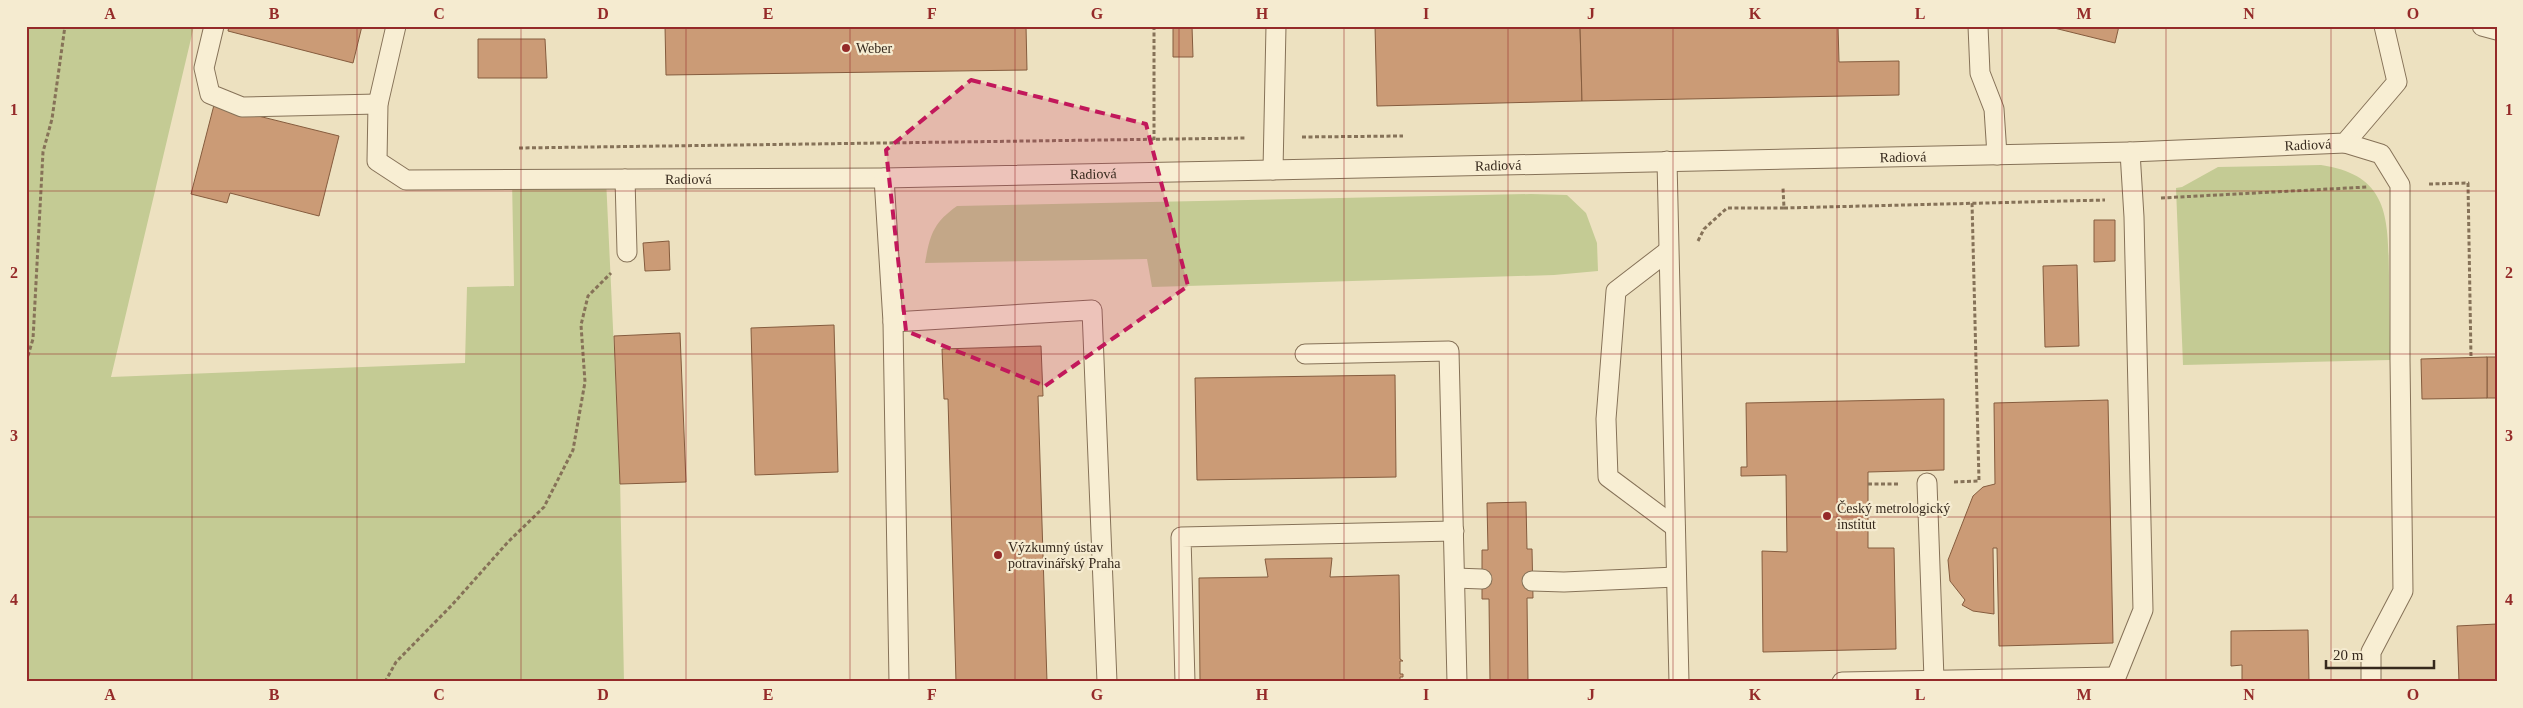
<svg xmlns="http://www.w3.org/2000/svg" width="2523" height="708" font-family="'Times New Roman',serif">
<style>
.green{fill:#c4cb94}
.building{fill:#cb9b76;stroke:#855c3e}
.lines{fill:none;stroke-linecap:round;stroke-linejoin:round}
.service-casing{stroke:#867258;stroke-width:21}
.path{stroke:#867258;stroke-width:3;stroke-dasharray:4 2.5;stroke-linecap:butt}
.service{stroke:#f8eed3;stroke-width:19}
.marked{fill:#c2185b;fill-opacity:0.2;stroke:#c2185b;stroke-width:4;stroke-dasharray:10 6;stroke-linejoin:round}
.grid{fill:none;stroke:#952a29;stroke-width:1;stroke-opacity:0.55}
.poi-dot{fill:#952a29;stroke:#f5ebd0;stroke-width:2}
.labels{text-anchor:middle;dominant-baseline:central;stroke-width:4.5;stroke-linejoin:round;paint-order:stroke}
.poi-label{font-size:14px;fill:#36291d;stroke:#f5ebd0;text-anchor:start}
.street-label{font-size:14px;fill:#36291d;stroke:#f5ebd0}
.neatline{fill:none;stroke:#952a29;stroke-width:2}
.grid-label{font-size:16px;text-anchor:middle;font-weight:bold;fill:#952a29}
</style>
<rect width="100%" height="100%" fill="#ede1c0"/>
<g class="green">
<path d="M 26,26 L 194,26 L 111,377 L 465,363 L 467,287 L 514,286 L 512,180 L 606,179 L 620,477 L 624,682 L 26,682 Z"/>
<path d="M 2321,165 C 2390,175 2388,219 2389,276 C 2389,304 2390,332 2390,360 L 2183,365 L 2176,188 L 2182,187 L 2218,167 Z"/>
<path d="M 1531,194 L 1567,195 L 1586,213 L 1597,243 L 1598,271 L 1554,275 L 1152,287 L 1147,259 L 925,263 C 930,235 933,223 957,206 Z"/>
</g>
<g class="building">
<path d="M 229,26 L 362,26 L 353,63 L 228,31 Z"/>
<path d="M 665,26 L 1026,26 L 1027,70 L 666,75 Z"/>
<path d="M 1173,26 L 1192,26 L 1193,57 L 1173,57 Z"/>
<path d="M 1375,26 L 1580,26 L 1582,101 L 1377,106 Z"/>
<path d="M 1580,26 L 1838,26 L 1839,62 L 1899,61 L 1899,95 L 1582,101 Z"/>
<path d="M 2046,26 L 2119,26 L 2115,43 Z"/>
<path d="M 478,39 L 545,39 L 547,78 L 478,78 Z"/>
<path d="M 214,105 L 339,136 L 319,216 L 230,193 L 227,203 L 191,194 Z"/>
<path d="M 2094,220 L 2115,220 L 2115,261 L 2094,262 Z"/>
<path d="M 669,241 L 670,270 L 645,271 L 643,243 Z"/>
<path d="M 2077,265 L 2079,346 L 2045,347 L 2043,266 Z"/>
<path d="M 834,325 L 838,472 L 755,475 L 751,328 Z"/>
<path d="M 680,333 L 686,482 L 620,484 L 614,336 Z"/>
<path d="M 1041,346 L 1043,396 L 1038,396 L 1047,682 L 956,682 L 948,399 L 944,399 L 942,349 Z"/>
<rect x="2487" y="357" width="10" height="41"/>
<path d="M 2487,357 L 2487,398 L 2422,399 L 2421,359 Z"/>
<path d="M 1395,375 L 1396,477 L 1197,480 L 1195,378 Z"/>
<path d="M 1944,399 L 1944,470 L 1868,472 L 1868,548 L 1894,548 L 1896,649 L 1763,652 L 1762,551 L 1787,552 L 1786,475 L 1741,476 L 1741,467 L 1747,467 L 1746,403 Z"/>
<path d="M 2108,400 L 2113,643 L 1999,646 L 1997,548 L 1993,548 L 1994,614 L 1973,611 L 1962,605 L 1965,600 L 1950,581 L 1948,560 L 1973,496 L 1983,487 L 1995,484 L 1994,403 Z"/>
<path d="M 1526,502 L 1527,549 L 1532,549 L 1533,598 L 1527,598 L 1528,682 L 1490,682 L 1489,599 L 1482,599 L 1482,550 L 1488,550 L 1487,503 Z"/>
<path d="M 1332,558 L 1330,577 L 1399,575 L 1400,659 L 1403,661 L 1400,661 L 1400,674 L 1403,674 L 1403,677 L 1400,677 L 1400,682 L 1200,682 L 1199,578 L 1268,577 L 1265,559 Z"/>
<path d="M 2497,624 L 2497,682 L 2459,682 L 2457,626 Z"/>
<path d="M 2308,630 L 2309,682 L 2242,682 L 2242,665 L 2231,666 L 2231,631 Z"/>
</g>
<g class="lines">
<defs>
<g id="service">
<path d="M 214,26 L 204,68 L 210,94 L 242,107 L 378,104"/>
<path id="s1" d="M 396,26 L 378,104 L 377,161 L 406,180 L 884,178 L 2130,152 L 2345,143 L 2397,82 L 2384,26"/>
<path d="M 1978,26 L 1980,73 L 1994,109 L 1997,155"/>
<path d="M 2482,26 L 2497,30"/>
<path d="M 2345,143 L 2381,154 L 2400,185 L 2400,360 L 2403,591 L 2371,652 L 2371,682"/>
<path d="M 1667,161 L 1679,682"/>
<path d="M 1273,170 L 1276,26"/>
<path d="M 884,178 L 893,322 L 899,682"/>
<path d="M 625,179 L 627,252"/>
<path d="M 1668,251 L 1616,291 L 1606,419 L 1608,477 L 1675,527"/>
<path d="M 893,322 L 1092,310 L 1107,682"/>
<path d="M 1305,354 L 1449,351 L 1457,682"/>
<path d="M 1927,483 L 1934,679"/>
<path d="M 1455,578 L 1482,579"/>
<path d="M 1532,581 L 1564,582 L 1676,577"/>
<path d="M 1185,682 L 1181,537 L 1454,531"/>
<path d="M 1842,682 L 2114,677"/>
<path d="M 2114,682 L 2143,610 L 2134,217 L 2130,152"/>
</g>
</defs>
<use href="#service" class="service-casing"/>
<g class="path">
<path d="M 1154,26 L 1154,140"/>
<path d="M 1302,137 L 1403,136"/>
<path d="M 519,148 L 1246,138"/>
<path d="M 2429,184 L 2468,183 L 2471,358"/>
<path d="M 2161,198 L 2367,187"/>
<path d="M 1784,208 L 2105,200"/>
<path d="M 1698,241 L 1704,229 L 1727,208 L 1784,208 L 1783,188"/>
<path d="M 26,362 L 33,339 L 43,152 L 52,119 L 65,26"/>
<path d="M 1954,482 L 1979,481 L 1972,202"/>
<path d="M 1868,484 L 1900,484"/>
<path d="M 385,682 L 396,662 L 452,605 L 508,542 L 544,507 L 573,450 L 585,382 L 581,325 L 588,296 L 611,273"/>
</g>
<use href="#service" class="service"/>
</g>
<path class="marked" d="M 971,80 L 1146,124 L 1188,286 L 1045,386 L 906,331 L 886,150 Z"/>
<path class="grid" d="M 192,26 L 192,682M 357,26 L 357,682M 521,26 L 521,682M 686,26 L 686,682M 850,26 L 850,682M 1015,26 L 1015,682M 1179,26 L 1179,682M 1344,26 L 1344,682M 1508,26 L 1508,682M 1673,26 L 1673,682M 1837,26 L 1837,682M 2002,26 L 2002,682M 2166,26 L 2166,682M 2331,26 L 2331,682M 26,191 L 2497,191M 26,354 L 2497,354M 26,517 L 2497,517"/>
<g class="poi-dot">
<circle cx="846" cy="48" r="5"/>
<circle cx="1827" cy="516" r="5"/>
<circle cx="998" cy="555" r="5"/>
</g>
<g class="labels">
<g class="poi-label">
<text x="856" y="48">Weber</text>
<text x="1837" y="508">Český metrologický<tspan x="1837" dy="16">institut</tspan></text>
<text x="1008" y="547">Výzkumný ústav<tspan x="1008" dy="16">potravinářský Praha</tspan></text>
</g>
<g class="street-label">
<text stroke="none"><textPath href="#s1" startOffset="2074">Radiová</textPath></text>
<text stroke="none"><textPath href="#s1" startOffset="1669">Radiová</textPath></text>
<text stroke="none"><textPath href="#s1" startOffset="1264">Radiová</textPath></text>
<text stroke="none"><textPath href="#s1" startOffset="859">Radiová</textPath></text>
<text stroke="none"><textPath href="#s1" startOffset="454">Radiová</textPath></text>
</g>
</g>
<rect width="2523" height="708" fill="none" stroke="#f5ebd0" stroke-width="55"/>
<path d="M2326 660v8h108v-8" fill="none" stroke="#36291d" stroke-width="2.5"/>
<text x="2333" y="660" font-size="15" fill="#36291d" stroke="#f5ebd0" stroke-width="4" paint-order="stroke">20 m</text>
<rect x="28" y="28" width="2468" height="652" class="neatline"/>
<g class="grid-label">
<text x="110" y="19">A</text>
<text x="274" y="19">B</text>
<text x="439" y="19">C</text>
<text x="603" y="19">D</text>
<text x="768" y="19">E</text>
<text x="932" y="19">F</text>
<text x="1097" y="19">G</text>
<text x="1262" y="19">H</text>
<text x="1426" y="19">I</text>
<text x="1591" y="19">J</text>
<text x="1755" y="19">K</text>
<text x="1920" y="19">L</text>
<text x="2084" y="19">M</text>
<text x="2249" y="19">N</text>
<text x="2413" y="19">O</text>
<text x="14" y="115">1</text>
<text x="2509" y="115">1</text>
<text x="14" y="278">2</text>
<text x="2509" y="278">2</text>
<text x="14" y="441">3</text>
<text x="2509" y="441">3</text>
<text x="14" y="605">4</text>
<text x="2509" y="605">4</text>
<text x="110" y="700">A</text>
<text x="274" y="700">B</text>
<text x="439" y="700">C</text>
<text x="603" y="700">D</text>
<text x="768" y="700">E</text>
<text x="932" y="700">F</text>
<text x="1097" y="700">G</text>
<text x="1262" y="700">H</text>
<text x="1426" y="700">I</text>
<text x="1591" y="700">J</text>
<text x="1755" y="700">K</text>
<text x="1920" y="700">L</text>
<text x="2084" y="700">M</text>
<text x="2249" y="700">N</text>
<text x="2413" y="700">O</text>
</g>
</svg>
